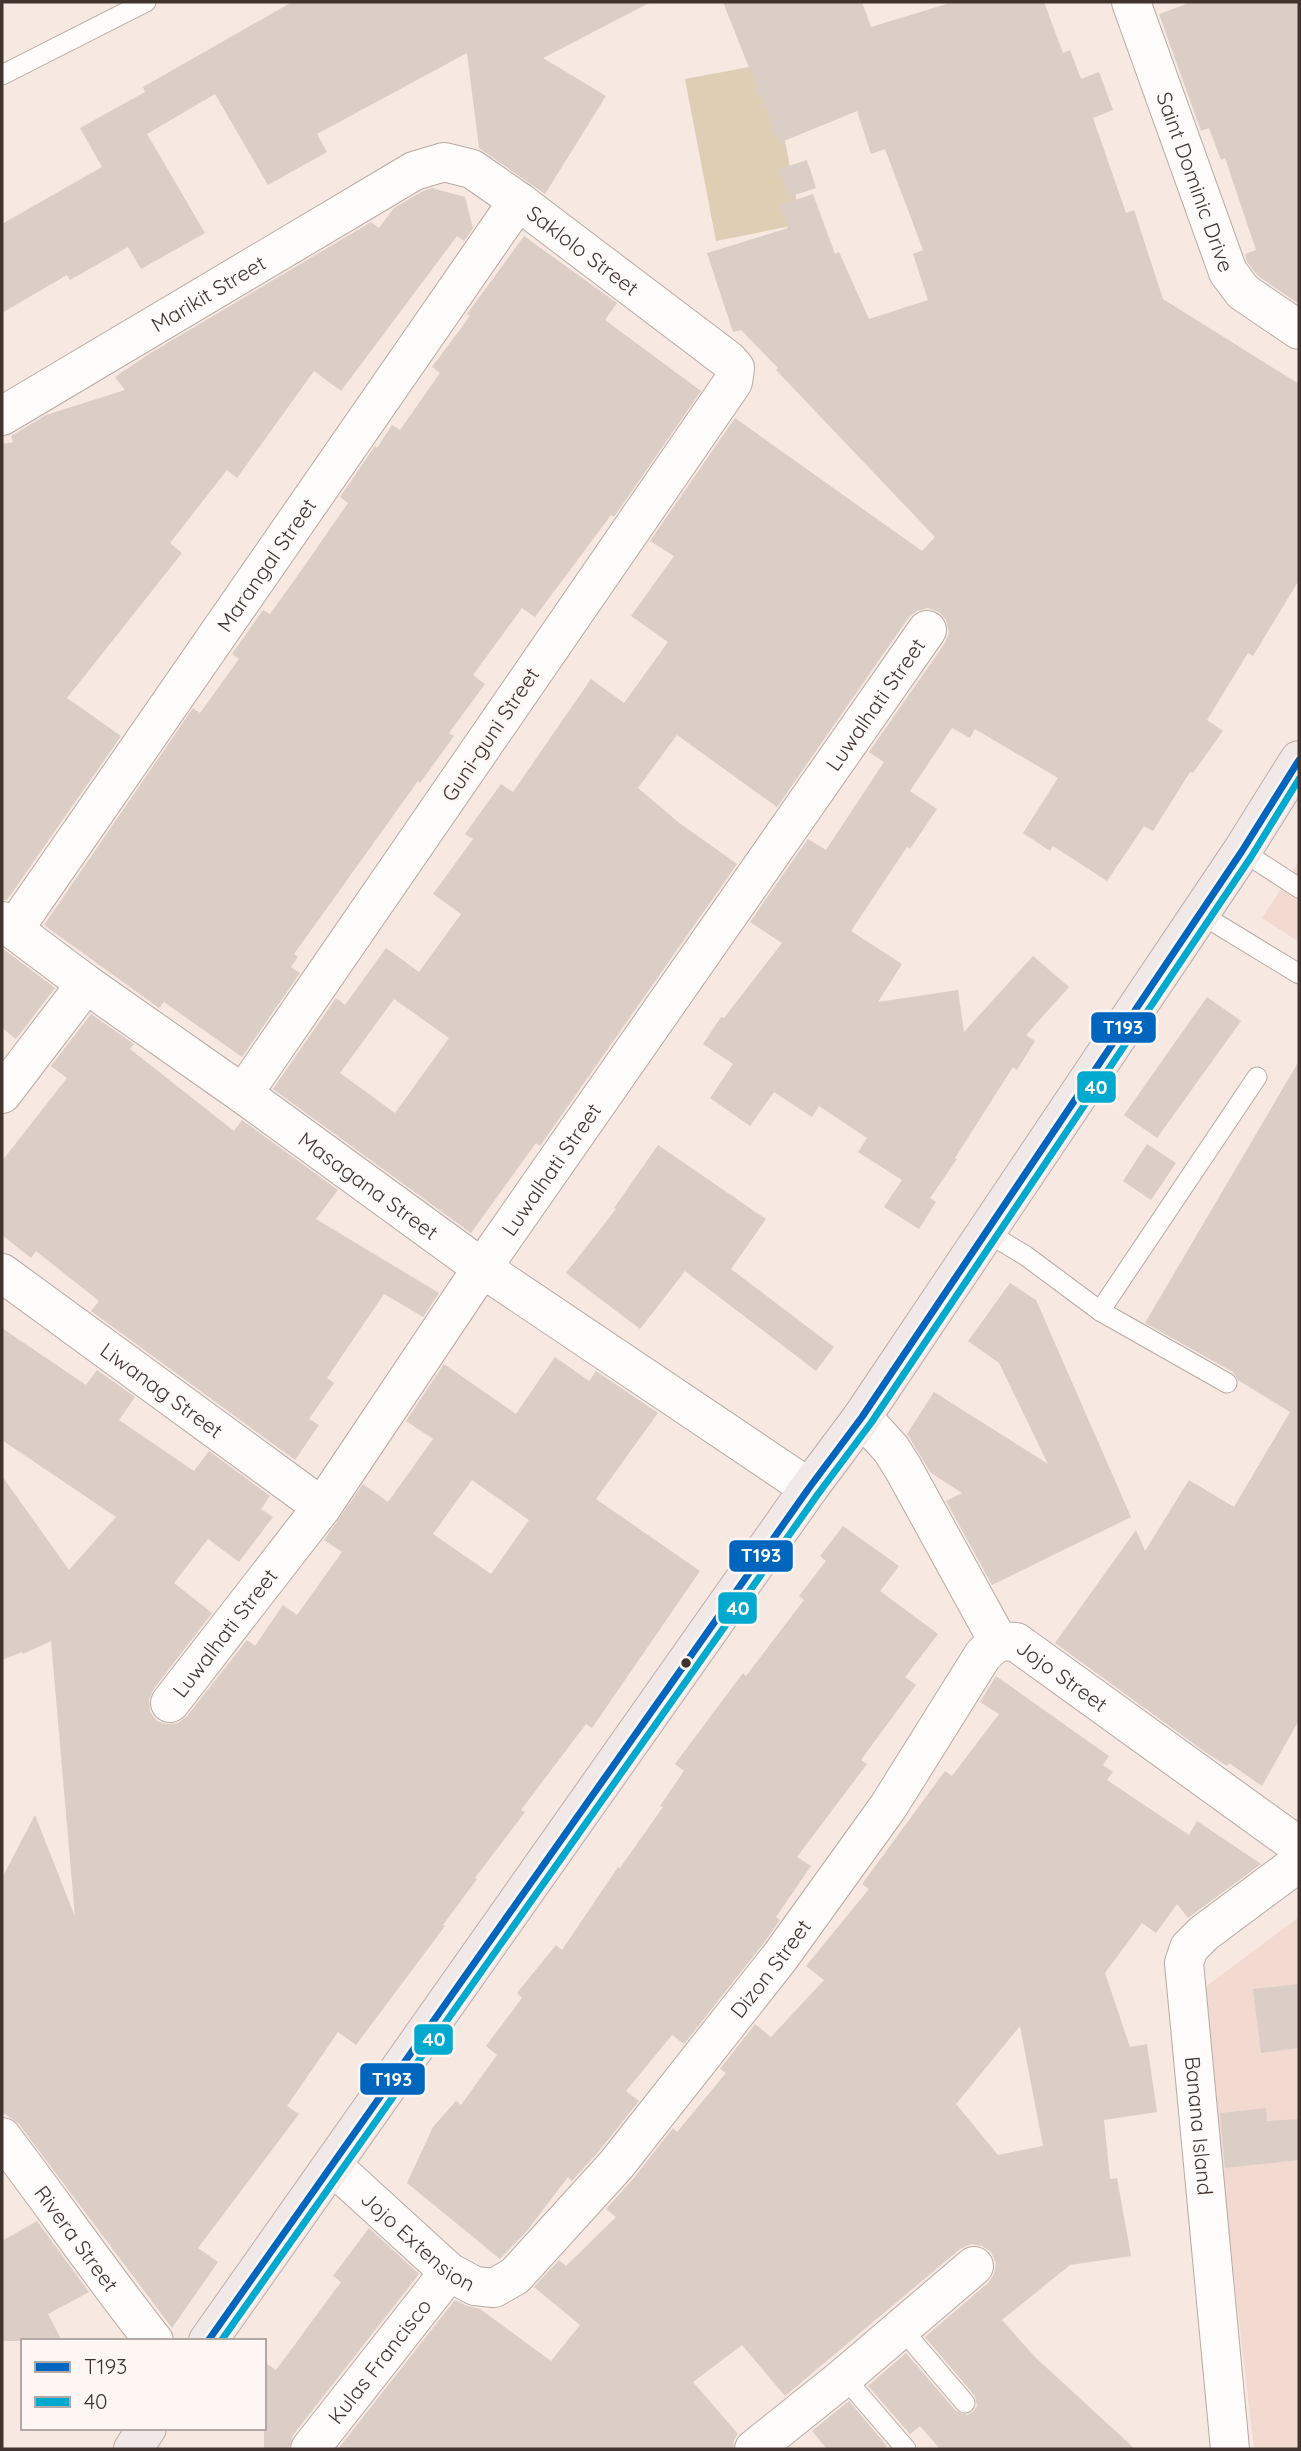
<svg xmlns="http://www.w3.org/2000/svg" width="1301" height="2451" font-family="Quicksand,sans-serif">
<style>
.built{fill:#f3dad0}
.green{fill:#ddceb4}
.building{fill:#dacec7;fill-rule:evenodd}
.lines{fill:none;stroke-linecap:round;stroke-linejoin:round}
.lane-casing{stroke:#b7aaa4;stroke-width:21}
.street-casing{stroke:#b7aaa4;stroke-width:40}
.primary-casing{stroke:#beada9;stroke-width:40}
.lane{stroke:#fefcfa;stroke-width:19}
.street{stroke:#fefcfa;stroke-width:38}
.primary{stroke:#f0e9e8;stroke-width:38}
.bus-1-casing{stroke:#fdf6f3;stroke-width:12}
.bus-2-casing{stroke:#fdf6f3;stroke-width:12}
.bus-1{stroke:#0065bd;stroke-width:7}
.bus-2{stroke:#00a9ce;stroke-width:7}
.bus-dot{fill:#41342f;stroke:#fdf6f3;stroke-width:2.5}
.labels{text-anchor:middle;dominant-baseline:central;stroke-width:5;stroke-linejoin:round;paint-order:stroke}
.street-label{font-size:21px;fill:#41342f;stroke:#fdf6f3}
.line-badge{stroke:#fdf6f3;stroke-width:2.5}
.badge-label{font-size:19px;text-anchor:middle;font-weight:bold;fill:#fff}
</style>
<rect width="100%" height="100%" fill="#f7e8e1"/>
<g class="built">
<path d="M 1299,861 L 1299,942 L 1262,918 Z"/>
<path d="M 1299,1917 L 1299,2449 L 1254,2449 L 1200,1991 Z"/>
</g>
<path class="green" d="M 770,63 L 801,224 L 716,241 L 685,79 Z"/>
<g class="building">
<path d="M 292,2 L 651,2 L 543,58 L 606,96 L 545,194 L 479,148 L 467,53 L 317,134 L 327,152 L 268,185 L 215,94 L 147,134 L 205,233 L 141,269 L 128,247 L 70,280 L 67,275 L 2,313 L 2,224 L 102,167 L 80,128 L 145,92 L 143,87 Z"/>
<path d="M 723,2 L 862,2 L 871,27 L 953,2 L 1044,2 L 1063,53 L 1070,50 L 1081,79 L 1099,72 L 1113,110 L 1093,118 L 1126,213 L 1134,210 L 1163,299 L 1299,384 L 1299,580 L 1253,656 L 1248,653 L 1207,720 L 1223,731 L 1193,773 L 1190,772 L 1153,831 L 1144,826 L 1107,881 L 1053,846 L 1050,851 L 1023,833 L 1058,778 L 975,729 L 970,738 L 952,728 L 910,791 L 937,809 L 910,849 L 907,847 L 851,931 L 902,964 L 878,1002 L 958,990 L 964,1032 L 1033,956 L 1069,987 L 1026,1035 L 1035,1041 L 1017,1070 L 1013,1067 L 955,1158 L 957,1159 L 930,1198 L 936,1202 L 919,1229 L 884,1207 L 902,1180 L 858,1152 L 867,1138 L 819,1106 L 812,1117 L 774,1092 L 750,1126 L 710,1098 L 733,1064 L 703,1044 L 721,1017 L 724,1018 L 782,943 L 750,922 L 808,839 L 826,850 L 884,762 L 869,752 L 945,643 L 949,633 L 946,620 L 939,612 L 928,608 L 917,611 L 909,617 L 777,807 L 677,735 L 638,788 L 678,822 L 737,864 L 540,1146 L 536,1143 L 471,1233 L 273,1089 L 336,998 L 345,1005 L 386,948 L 419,972 L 461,914 L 433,894 L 473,839 L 465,834 L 501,784 L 513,792 L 591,679 L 624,703 L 668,642 L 631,616 L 674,556 L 650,541 L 735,418 L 922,551 L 935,537 L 776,370 L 778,368 L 741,330 L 733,332 L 707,253 L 788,228 L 780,205 L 813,194 L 835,254 L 839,252 L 869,319 L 928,300 L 913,254 L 923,250 L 885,149 L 871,154 L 857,111 L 779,143 ZM 394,999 L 449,1038 L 395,1113 L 340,1073 Z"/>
<path d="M 1192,2 L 1299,2 L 1299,304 L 1258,276 L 1247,262 L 1245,254 L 1256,250 L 1225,158 L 1221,160 L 1209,128 L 1201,131 L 1159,14 Z"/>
<path d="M 807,160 L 816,188 L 789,197 L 779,169 Z"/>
<path d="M 432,188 L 465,197 L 473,228 L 464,241 L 457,236 L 341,391 L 314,371 L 237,478 L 227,470 L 170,543 L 182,553 L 67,698 L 121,736 L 7,900 L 2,900 L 2,444 L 13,442 L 11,436 L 46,415 L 125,390 L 115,377 L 149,354 L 371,222 L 379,228 L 394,208 L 423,191 Z"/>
<path d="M 524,236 L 617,303 L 605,320 L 701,391 L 614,517 L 611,515 L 535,617 L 522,608 L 473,675 L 485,684 L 449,733 L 454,736 L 420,783 L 418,781 L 294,954 L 298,957 L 291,967 L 300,973 L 242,1057 L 164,1002 L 159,1008 L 44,925 L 193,708 L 200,713 L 239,659 L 232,654 L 263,610 L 270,614 L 303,568 L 348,503 L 340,497 L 375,446 L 377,448 L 392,425 L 400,430 L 440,373 L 432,367 L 470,316 L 467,314 Z"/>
<path d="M 2,948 L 55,988 L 16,1039 L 2,1028 Z"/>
<path d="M 1207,997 L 1241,1021 L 1157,1138 L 1124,1115 Z"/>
<path d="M 91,1014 L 134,1044 L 130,1049 L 234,1131 L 242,1120 L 338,1190 L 316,1219 L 439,1293 L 423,1317 L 384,1294 L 327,1378 L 334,1383 L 309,1419 L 319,1425 L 295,1460 L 91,1311 L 99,1301 L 36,1251 L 31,1258 L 2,1235 L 2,1161 L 67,1078 L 51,1066 Z"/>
<path d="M 1299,1061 L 1299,1720 L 1262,1786 L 1229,1763 L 1227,1766 L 1208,1754 L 1055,1643 L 1136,1530 L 1145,1551 L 1189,1480 L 1234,1507 L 1290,1412 L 1238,1380 L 1233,1372 L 1145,1323 Z"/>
<path d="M 1147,1144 L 1176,1163 L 1151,1200 L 1123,1181 Z"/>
<path d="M 658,1145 L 766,1219 L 731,1269 L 834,1347 L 816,1371 L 685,1271 L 640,1329 L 566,1273 L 616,1209 L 614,1208 Z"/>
<path d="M 1010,1283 L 1036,1300 L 1131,1517 L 992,1585 L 946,1501 L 962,1493 L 931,1473 L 907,1434 L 934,1392 L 1048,1464 L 999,1363 L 968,1341 Z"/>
<path d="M 2,1328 L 86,1385 L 97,1370 L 135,1397 L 119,1420 L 194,1471 L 209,1451 L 270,1496 L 261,1509 L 273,1517 L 239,1562 L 208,1539 L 174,1583 L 212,1613 L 153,1690 L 149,1699 L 150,1712 L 157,1721 L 166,1724 L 178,1723 L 187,1716 L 247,1640 L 255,1646 L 283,1605 L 297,1615 L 342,1552 L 324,1540 L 363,1484 L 388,1502 L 433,1439 L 406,1421 L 444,1364 L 516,1414 L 555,1357 L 589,1381 L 596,1371 L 658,1413 L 596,1499 L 700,1571 L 592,1728 L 586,1724 L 521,1810 L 525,1812 L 475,1878 L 477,1879 L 443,1925 L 445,1926 L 356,2045 L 338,2032 L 287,2106 L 299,2114 L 198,2248 L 218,2262 L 172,2328 L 19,2124 L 2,2112 L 2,1878 L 35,1815 L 75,1917 L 51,1641 L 23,1654 L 22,1652 L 2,1660 L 2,1476 L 69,1570 L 116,1517 L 2,1440 ZM 472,1480 L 529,1520 L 491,1574 L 433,1534 Z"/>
<path d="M 843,1526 L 899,1566 L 880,1591 L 938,1634 L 905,1677 L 916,1685 L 861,1760 L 867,1764 L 797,1857 L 811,1866 L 776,1917 L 780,1920 L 763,1944 L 684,2044 L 672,2035 L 626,2091 L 639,2101 L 599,2151 L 572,2181 L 568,2177 L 526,2232 L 500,2259 L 407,2183 L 433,2127 L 456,2101 L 461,2105 L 497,2055 L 486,2046 L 522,1998 L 517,1993 L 556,1945 L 562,1950 L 618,1867 L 620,1868 L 663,1807 L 660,1806 L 684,1771 L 675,1764 L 743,1673 L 746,1676 L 804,1600 L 799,1596 L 826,1561 L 820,1556 Z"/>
<path d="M 996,1676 L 1109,1756 L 1103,1765 L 1113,1772 L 1107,1780 L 1189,1835 L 1197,1821 L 1261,1864 L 1188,1918 L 1177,1904 L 1156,1933 L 1142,1923 L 1105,1973 L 1130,2047 L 1147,2044 L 1157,2112 L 1104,2120 L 1110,2179 L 1117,2178 L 1131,2256 L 1070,2265 L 1002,2320 L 1035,2357 L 1135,2449 L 940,2449 L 920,2426 L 910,2434 L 868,2386 L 906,2353 L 956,2411 L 967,2415 L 973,2412 L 977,2406 L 975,2396 L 925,2337 L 988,2283 L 994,2274 L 996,2263 L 991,2252 L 982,2246 L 971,2244 L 960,2249 L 785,2396 L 742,2345 L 693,2382 L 738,2434 L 734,2440 L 733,2449 L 338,2449 L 455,2300 L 465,2305 L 480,2309 L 551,2361 L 580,2325 L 534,2287 L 559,2260 L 566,2266 L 616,2217 L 606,2209 L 633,2179 L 673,2128 L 677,2132 L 726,2073 L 720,2069 L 755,2024 L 771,2037 L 824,1980 L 806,1966 L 869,1889 L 862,1884 L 945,1771 L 952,1776 L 999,1714 L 980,1702 ZM 1020,2026 L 1043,2146 L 998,2155 L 956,2104 Z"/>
<path d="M 1299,1984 L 1299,2048 L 1261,2053 L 1253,1989 Z"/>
<path d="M 1266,2108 L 1267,2121 L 1299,2119 L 1299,2160 L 1225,2168 L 1220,2113 Z"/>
<path d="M 37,2221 L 89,2292 L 48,2314 L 62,2341 L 2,2341 L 2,2241 Z"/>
<path d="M 369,2228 L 419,2274 L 293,2435 L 289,2449 L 264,2449 L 264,2362 L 276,2370 L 341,2282 L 333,2276 Z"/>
<path d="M 849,2401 L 887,2446 L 883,2449 L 827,2449 L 812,2431 Z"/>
</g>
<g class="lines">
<defs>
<g id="lane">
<path d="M 2,75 L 146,2"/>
<path d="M 1242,851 L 1299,888"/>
<path d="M 1199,913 L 1299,974"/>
<path d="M 988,1233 L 1026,1256 L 1100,1311 L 1227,1383"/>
<path d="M 1100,1311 L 1257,1077"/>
<path d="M 901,2328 L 965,2403"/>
<path d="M 844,2377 L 906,2449"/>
</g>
<g id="street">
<path id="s1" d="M 1131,2 L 1228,272 L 1243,292 L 1299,330"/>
<path id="s2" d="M 2,416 L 414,171 L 444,162 L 472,169 L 518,201 L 728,360 L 735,368 L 733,382 L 243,1094"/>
<path id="s3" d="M 2,921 L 86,984 L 243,1094 L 482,1268 L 809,1488"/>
<path id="s4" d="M 14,929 L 518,201"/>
<path d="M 2,1094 L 86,984"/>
<path id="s5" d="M 2,1273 L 322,1507"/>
<path id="s6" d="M 862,1417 L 891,1449 L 903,1468 L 998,1641 L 1016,1642 L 1293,1842 L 1298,1853 L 1294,1866 L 1204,1933 L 1189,1948 L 1184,1963 L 1230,2449"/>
<path id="s7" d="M 170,1703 L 322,1507 L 482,1268 L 927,630"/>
<path id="s8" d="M 2,2137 C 53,2204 101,2274 154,2341"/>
<path id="s9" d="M 333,2166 L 449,2272 L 475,2286 L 494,2288 L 515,2276 L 616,2165 L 780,1957 L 888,1807 L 983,1655 L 998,1641"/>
<path id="s10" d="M 310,2449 L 449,2272"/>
<path d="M 754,2449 L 844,2377 L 974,2266"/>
</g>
<g id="primary">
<path d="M 208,2341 L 809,1488 L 862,1417 L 1242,851 L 1299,760"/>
<path d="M 133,2449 L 147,2428"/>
</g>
</defs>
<use href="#lane" class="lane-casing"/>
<use href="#street" class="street-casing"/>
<use href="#primary" class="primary-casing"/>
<use href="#lane" class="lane"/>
<use href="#street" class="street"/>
<use href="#primary" class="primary"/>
<defs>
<path id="bus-1" d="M 208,2341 L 809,1488 L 862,1417 L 1242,851 L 1299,760"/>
<path id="bus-2" d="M 221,2341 L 818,1494 L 871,1423 L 1251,857 L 1299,779"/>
</defs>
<use href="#bus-1" class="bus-1-casing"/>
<use href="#bus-2" class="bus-2-casing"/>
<use href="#bus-1" class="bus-1"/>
<use href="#bus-2" class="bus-2"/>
</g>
<circle class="bus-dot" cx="686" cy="1663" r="6"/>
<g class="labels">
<g class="street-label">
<text stroke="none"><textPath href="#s1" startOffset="191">Saint Dominic Drive</textPath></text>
<text stroke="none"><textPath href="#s2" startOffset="677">Saklolo Street</textPath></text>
<text stroke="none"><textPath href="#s2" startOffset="240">Marikit Street</textPath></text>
<text stroke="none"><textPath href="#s4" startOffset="443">Marangal Street</textPath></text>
<text stroke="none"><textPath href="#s7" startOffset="1223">Luwalhati Street</textPath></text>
<text transform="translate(490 734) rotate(-56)">Guni-guni Street</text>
<text stroke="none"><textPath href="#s7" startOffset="656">Luwalhati Street</textPath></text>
<text stroke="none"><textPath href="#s3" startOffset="452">Masagana Street</textPath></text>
<text stroke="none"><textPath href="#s5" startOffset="198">Liwanag Street</textPath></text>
<text stroke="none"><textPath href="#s7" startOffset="89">Luwalhati Street</textPath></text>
<text stroke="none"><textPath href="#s6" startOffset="338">Jojo Street</textPath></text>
<text stroke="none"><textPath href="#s9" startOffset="630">Dizon Street</textPath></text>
<text stroke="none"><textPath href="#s6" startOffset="961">Banana Island</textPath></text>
<text stroke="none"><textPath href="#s9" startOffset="114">Jojo Extension</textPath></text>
<text stroke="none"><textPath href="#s8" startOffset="126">Rivera Street</textPath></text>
<text stroke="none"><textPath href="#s10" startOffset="112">Kulas Francisco</textPath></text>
</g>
</g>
<g class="line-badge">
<rect x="1090" y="1011" width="67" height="33" rx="7" fill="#0065bd"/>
<rect x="1076" y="1070" width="41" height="34" rx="7" fill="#00a9ce"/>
<rect x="728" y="1539" width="66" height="34" rx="7" fill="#0065bd"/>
<rect x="717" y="1591" width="41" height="34" rx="7" fill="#00a9ce"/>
<rect x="413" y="2023" width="41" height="33" rx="7" fill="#00a9ce"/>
<rect x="359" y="2062" width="67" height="34" rx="7" fill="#0065bd"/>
</g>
<g class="badge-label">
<text x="1123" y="1034">T193</text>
<text x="1096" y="1094">40</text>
<text x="761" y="1562">T193</text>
<text x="738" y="1615">40</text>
<text x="434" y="2046">40</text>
<text x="392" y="2086">T193</text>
</g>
<rect width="1301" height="2451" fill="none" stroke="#41342f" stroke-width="7"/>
<rect x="21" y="2339" width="245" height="91" fill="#fdf6f3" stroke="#b2a8a5" stroke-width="2"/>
<rect x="35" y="2362" width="35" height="10" fill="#0065bd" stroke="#b2a8a5" stroke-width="2"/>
<text x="84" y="2374" font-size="21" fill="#41342f">T193</text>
<rect x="35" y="2397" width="35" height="10" fill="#00a9ce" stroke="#b2a8a5" stroke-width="2"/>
<text x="84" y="2409" font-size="21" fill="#41342f">40</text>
</svg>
